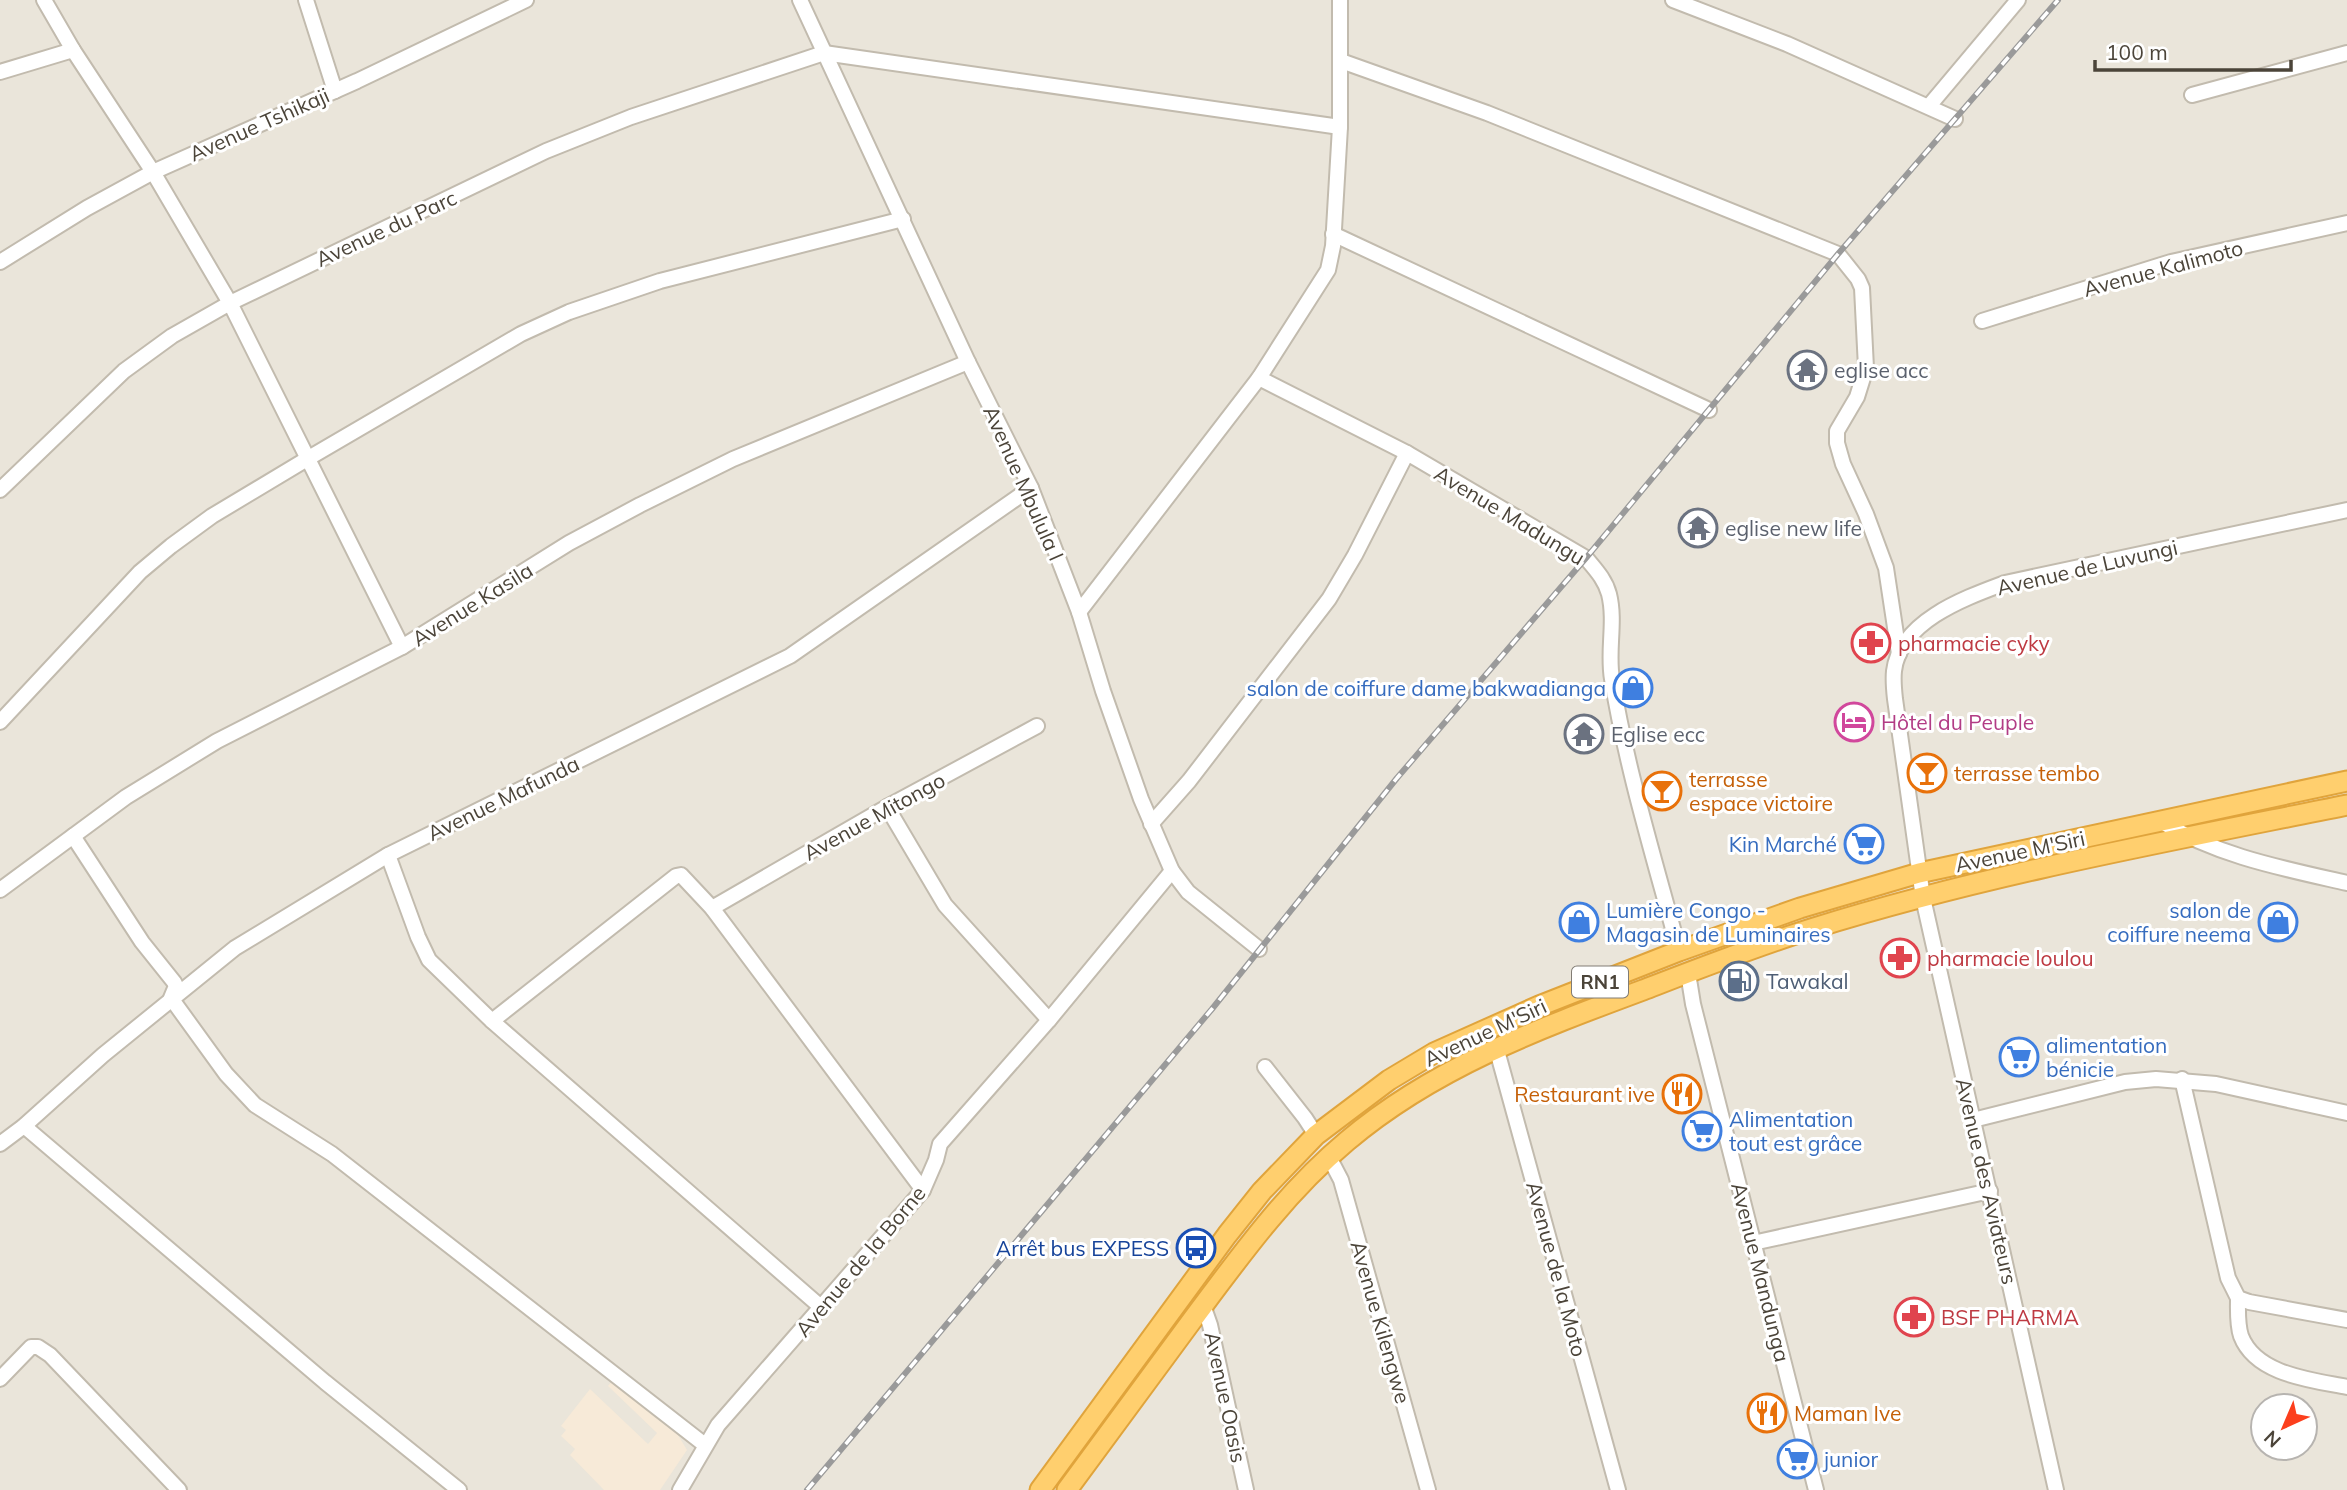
<svg xmlns="http://www.w3.org/2000/svg" width="2347" height="1490" font-family="Mulish,sans-serif">
<style>
.residential{fill:#eae5da;fill-rule:evenodd}
.commercial{fill:#f7ead8}
.lines{fill:none;stroke-linecap:round;stroke-linejoin:round}
.minor-casing{stroke:#c2bbae;stroke-width:18}
.highway-casing{stroke:#e0a43c;stroke-width:23}
.minor{stroke:#fff;stroke-width:14}
.highway{stroke:#ffcf6e;stroke-width:19}
.rail-casing{stroke:#9a9a9a;stroke-width:6}
.rail{stroke:#fff;stroke-width:3.5;stroke-dasharray:10;stroke-linecap:butt}
.labels{text-anchor:middle;dominant-baseline:central;stroke-width:6;stroke-linejoin:round;paint-order:stroke}
.shield{fill:#fff;stroke:#817c74;stroke-width:2}
.shield-label{font-size:19px;font-weight:bold;fill:#4b4439}
.street-label{font-size:21px;fill:#4b4439;stroke:#fff}
.worship-label{font-size:21px;fill:#5b616d;stroke:#fff;text-anchor:start}
.health-label{font-size:21px;fill:#be3a42;stroke:#fff;text-anchor:start}
.shop-label{font-size:21px;fill:#366cbe;stroke:#fff;text-anchor:start}
.hotel-label{font-size:21px;fill:#b23c85;stroke:#fff;text-anchor:start}
.food-label{font-size:21px;fill:#c56008;stroke:#fff;text-anchor:start}
.service-label{font-size:21px;fill:#4e5e75;stroke:#fff;text-anchor:start}
.transit-label{font-size:21px;fill:#164399;stroke:#fff;text-anchor:end}
</style>
<rect width="100%" height="100%" fill="#f6f3ec"/>
<path class="residential" d="M 0,0 L 2347,0 L 2347,1490 L 0,1490 ZM 2263,1406 L 2305,1406 L 2305,1448 L 2263,1448 Z"/>
<path class="commercial" d="M 612,1381 L 672,1425 L 687,1450 L 660,1490 L 604,1490 L 570,1455 L 575,1449 L 561,1436 L 566,1430 L 561,1426 L 590,1389 L 648,1444 L 657,1433 L 608,1386 Z"/>
<g class="lines">
<defs>
<g id="minor">
<path d="M 44,0 L 73,50 L 153,172 L 230,303 L 402,647"/>
<path d="M 306,0 L 335,91"/>
<path d="M 800,0 L 968,362 L 1031,488 L 1079,612 L 1103,691 L 1141,799 L 1172,871 L 1188,892 L 1259,949"/>
<path d="M 1673,0 L 1787,44 L 1955,119"/>
<path d="M 1341,61 L 1487,113 L 1838,254 L 1858,279 L 1862,288 L 1866,368 L 1857,397 L 1837,431 L 1837,443 L 1843,464 L 1866,514 L 1886,568 L 1899,654"/>
<path d="M 0,72 L 73,50"/>
<path d="M 2192,95 L 2347,53"/>
<path d="M 1929,106 L 2018,0"/>
<path d="M 1333,234 L 1709,410"/>
<path d="M 0,262 L 87,208 L 153,172 L 357,81 L 526,0"/>
<path d="M 1982,321 L 2171,262 L 2347,223"/>
<path d="M 1259,378 L 1407,453 L 1586,558 C 1595,569 1605,579 1609,594 C 1616,622 1607,651 1612,679 C 1627,771 1655,861 1679,951"/>
<path d="M 0,490 L 124,371 L 172,336 L 230,303 L 546,151 L 631,117 L 824,53 L 1340,127"/>
<path d="M 1079,612 L 1259,378 L 1328,270 L 1333,246 L 1340,127 L 1340,0"/>
<path d="M 0,722 L 140,572 L 171,546 L 212,516 L 307,459 L 521,334 L 569,312 L 660,281 L 903,219"/>
<path d="M 887,807 L 945,905 L 1049,1020"/>
<path d="M 2160,821 C 2218,856 2281,868 2347,883"/>
<path d="M 1151,824 L 1189,781 L 1329,599 L 1355,555 L 1407,453"/>
<path d="M 73,836 L 142,942 L 174,982 L 176,986 L 171,998 L 226,1074 L 255,1105 L 332,1154 L 705,1445"/>
<path d="M 388,855 L 418,937 L 429,960 L 492,1021 L 822,1308"/>
<path d="M 0,890 L 126,797 L 217,741 L 402,647 L 569,543 L 640,505 L 733,459 L 968,362"/>
<path d="M 712,908 L 887,807 L 1037,726"/>
<path d="M 1688,973 L 1693,1004 L 1816,1490"/>
<path d="M 492,1021 L 676,876 L 681,875 L 712,908 L 923,1190"/>
<path d="M 1496,1047 L 1618,1490"/>
<path d="M 1265,1067 L 1305,1118 L 1316,1135"/>
<path d="M 2182,1079 L 2228,1278 L 2238,1298 L 2249,1302 L 2347,1320"/>
<path d="M 1973,1120 L 2125,1082 L 2156,1079 L 2216,1084 L 2347,1113"/>
<path d="M 24,1126 L 325,1382 L 459,1490"/>
<path d="M 0,1144 L 24,1126 L 103,1055 L 235,948 L 388,855 L 790,656 L 1031,488"/>
<path d="M 1329,1157 L 1341,1180 L 1428,1490"/>
<path d="M 1753,1243 L 1990,1191"/>
<path d="M 2238,1298 C 2238,1310 2237,1324 2241,1336 C 2256,1375 2312,1380 2347,1387"/>
<path d="M 1203,1305 L 1210,1325 L 1246,1490"/>
<path d="M 0,1379 L 31,1347 L 38,1347 L 50,1355 L 179,1490"/>
<path d="M 680,1490 L 718,1425 L 923,1190 L 936,1160 L 940,1144 L 1049,1020 L 1172,871"/>
<path d="M 2056,1490 L 1923,898 L 1895,699 C 1894,690 1893,680 1894,671 C 1900,621 1965,598 2005,583 L 2347,510"/>
</g>
<g id="highway">
<path d="M 1040,1490 L 1227,1235 L 1262,1191 L 1316,1135 L 1389,1080 L 1434,1053 L 1539,1006 L 1679,951 L 1800,908 L 1919,873 L 2347,781"/>
<path d="M 1067,1490 C 1109,1433 1151,1376 1193,1319 C 1240,1256 1286,1192 1347,1141 C 1433,1068 1538,1029 1643,990 C 1700,968 1756,946 1814,928 C 1988,874 2169,841 2347,805"/>
</g>
</defs>
<use href="#minor" class="minor-casing"/>
<use href="#highway" class="highway-casing"/>
<use href="#minor" class="minor"/>
<use href="#highway" class="highway"/>
<defs>
<path id="rail" d="M 807,1490 L 1212,1009 L 1397,778 L 1586,558 L 1838,254 L 2058,0"/>
</defs>
<use href="#rail" class="rail-casing"/>
<use href="#rail" class="rail"/>
</g>
<defs>
<symbol id="temple-ring" viewBox="-11 -11 22 22"><circle r="9.5" fill="#fff" stroke="#6b7280" stroke-width="1.5"/><path d="M0-6L5-2H3V0L6.5 2.5H4V6H1.5V3h-3V6H-4V2.5H-6.5L-3 0V-2H-5Z" fill="#6b7280"/></symbol>
<symbol id="pharmacy-ring" viewBox="-11 -11 22 22"><circle r="9.5" fill="#fff" stroke="#e0444e" stroke-width="1.5"/><path d="M-2-6h4v4h4v4h-4v4h-4v-4h-4v-4h4Z" fill="#e0444e"/></symbol>
<symbol id="shop-ring" viewBox="-11 -11 22 22"><circle r="9.5" fill="#fff" stroke="#3f7fe0" stroke-width="1.5"/><path d="M-5-2.5h2.3a2.7 3.5 0 0 1 5.4 0H5L5.5 6h-11ZM-1.5-2.5h3a1.5 2.3 0 0 0-3 0Z" fill="#3f7fe0"/></symbol>
<symbol id="hotel-ring" viewBox="-11 -11 22 22"><circle r="9.5" fill="#fff" stroke="#d1479c" stroke-width="1.5"/><path d="M-6-4.5h1.5V1H6V5H4.5V3h-9V5H-6ZM-4 0a1.8 1.8 0 1 1 3.6 0ZM.5 0V-2.5h3Q6-2.5 6 0Z" fill="#d1479c"/></symbol>
<symbol id="bar-ring" viewBox="-11 -11 22 22"><circle r="9.5" fill="#fff" stroke="#e8710a" stroke-width="1.5"/><path d="M-6-5H6L.8 .8V4.5H3.5V6h-7V4.5H-.8V.8Z" fill="#e8710a"/></symbol>
<symbol id="supermarket-ring" viewBox="-11 -11 22 22"><circle r="9.5" fill="#fff" stroke="#3f7fe0" stroke-width="1.5"/><path d="M-6-5.5h2.5l.6 2H6L4.5 2H-2.5L-4.4-4H-6ZM-1.5 3.2a1.3 1.3 0 1 0 .1 0ZM3 3.2a1.3 1.3 0 1 0 .1 0Z" fill="#3f7fe0"/></symbol>
<symbol id="fuel-ring" viewBox="-11 -11 22 22"><circle r="9.5" fill="#fff" stroke="#5c6f8a" stroke-width="1.5"/><path d="M-5.5-6h7V0h2V4h1.3V-2.5L3-4.5l.8-.8L6-3V5H2.5V1h-1V6h-7ZM-4.2-4.7v3.2H.2V-4.7Z" fill="#5c6f8a"/></symbol>
<symbol id="restaurant-ring" viewBox="-11 -11 22 22"><circle r="9.5" fill="#fff" stroke="#e8710a" stroke-width="1.5"/><path d="M-5-6h1v4h1v-4h1v4h1v-4h1v5L-1.5 .5V6h-2V.5L-5-1ZM5-6V6H3V1.5H1.5Q1.5-4 5-6Z" fill="#e8710a"/></symbol>
<symbol id="bus-ring" viewBox="-11 -11 22 22"><circle r="9.5" fill="#fff" stroke="#1a4fb4" stroke-width="1.5"/><path d="M-5-6H5V4H4V6H2V4H-2V6H-4V4H-5ZM-3.5-4V0h7V-4ZM-3.5 1.2v1.5H-2V1.2ZM2 1.2v1.5H3.5V1.2Z" fill="#1a4fb4"/></symbol>
</defs>
<g fill-rule="evenodd">
<use href="#temple-ring" x="1785" y="348" width="44" height="44"/>
<use href="#temple-ring" x="1676" y="506" width="44" height="44"/>
<use href="#pharmacy-ring" x="1849" y="621" width="44" height="44"/>
<use href="#shop-ring" x="1611" y="666" width="44" height="44"/>
<use href="#hotel-ring" x="1832" y="700" width="44" height="44"/>
<use href="#temple-ring" x="1562" y="712" width="44" height="44"/>
<use href="#bar-ring" x="1905" y="751" width="44" height="44"/>
<use href="#bar-ring" x="1640" y="769" width="44" height="44"/>
<use href="#supermarket-ring" x="1842" y="822" width="44" height="44"/>
<use href="#shop-ring" x="1557" y="900" width="44" height="44"/>
<use href="#shop-ring" x="2256" y="900" width="44" height="44"/>
<use href="#pharmacy-ring" x="1878" y="936" width="44" height="44"/>
<use href="#fuel-ring" x="1717" y="959" width="44" height="44"/>
<use href="#supermarket-ring" x="1997" y="1035" width="44" height="44"/>
<use href="#restaurant-ring" x="1660" y="1072" width="44" height="44"/>
<use href="#supermarket-ring" x="1680" y="1109" width="44" height="44"/>
<use href="#bus-ring" x="1174" y="1226" width="44" height="44"/>
<use href="#pharmacy-ring" x="1892" y="1295" width="44" height="44"/>
<use href="#restaurant-ring" x="1745" y="1391" width="44" height="44"/>
<use href="#supermarket-ring" x="1775" y="1437" width="44" height="44"/>
</g>
<g class="labels">
<rect class="shield" x="1572" y="966.5" width="56" height="31" rx="5"/>
<g class="shield-label">
<text x="1600" y="982">RN1</text>
</g>
<g class="street-label">
<text transform="translate(259 124) rotate(-24)">Avenue Tshikaji</text>
<text transform="translate(386 228) rotate(-25)">Avenue du Parc</text>
<text transform="translate(2163 268) rotate(-15)">Avenue Kalimoto</text>
<text transform="translate(1024 483) rotate(66)">Avenue Mbulula I</text>
<text transform="translate(1510 515) rotate(31)">Avenue Madungu</text>
<text transform="translate(2087 567) rotate(-13)">Avenue de Luvungi</text>
<text transform="translate(472 604) rotate(-32)">Avenue Kasila</text>
<text transform="translate(503 798) rotate(-26)">Avenue Mafunda</text>
<text transform="translate(874 816) rotate(-29)">Avenue Mitongo</text>
<text transform="translate(2020 851) rotate(-12)">Avenue M'Siri</text>
<text transform="translate(1485 1032) rotate(-25)">Avenue M'Siri</text>
<text transform="translate(1987 1181) rotate(77)">Avenue des Aviateurs</text>
<text transform="translate(860 1261) rotate(-50)">Avenue de la Borne</text>
<text transform="translate(1557 1269) rotate(75)">Avenue de la Moto</text>
<text transform="translate(1761 1272) rotate(76)">Avenue Mandunga</text>
<text transform="translate(1381 1322) rotate(74)">Avenue Kilengwe</text>
<text transform="translate(1226 1397) rotate(78)">Avenue Oasis</text>
</g>
<g class="worship-label">
<text x="1834" y="370">eglise acc</text>
<text x="1725" y="528">eglise new life</text>
<text x="1611" y="734">Eglise ecc</text>
</g>
<g class="health-label">
<text x="1898" y="643">pharmacie cyky</text>
<text x="1927" y="958">pharmacie loulou</text>
<text x="1941" y="1317">BSF PHARMA</text>
</g>
<g class="shop-label">
<text x="1606" y="688" text-anchor="end">salon de coiffure dame bakwadianga</text>
<text x="1837" y="844" text-anchor="end">Kin Marché</text>
<text x="1606" y="910">Lumière Congo -<tspan x="1606" dy="24">Magasin de Luminaires</tspan></text>
<text x="2251" y="910" text-anchor="end">salon de<tspan x="2251" dy="24">coiffure neema</tspan></text>
<text x="2046" y="1045">alimentation<tspan x="2046" dy="24">bénicie</tspan></text>
<text x="1729" y="1119">Alimentation<tspan x="1729" dy="24">tout est grâce</tspan></text>
<text x="1824" y="1459">junior</text>
</g>
<g class="hotel-label">
<text x="1881" y="722">Hôtel du Peuple</text>
</g>
<g class="food-label">
<text x="1954" y="773">terrasse tembo</text>
<text x="1689" y="779">terrasse<tspan x="1689" dy="24">espace victoire</tspan></text>
<text x="1655" y="1094" text-anchor="end">Restaurant ive</text>
<text x="1794" y="1413">Maman Ive</text>
</g>
<g class="service-label">
<text x="1766" y="981">Tawakal</text>
</g>
<g class="transit-label">
<text x="1169" y="1248">Arrêt bus EXPESS</text>
</g>
</g>
<g transform="translate(2284 1427) rotate(224)"><circle r="33" fill="#ffffff" stroke="#b7b4b0" stroke-width="2"/>
<path d="M0-5L12 26L0 18L-12 26Z" fill="#fc3f1d"/>
<text y="-10" font-size="19" font-weight="bold" text-anchor="middle" fill="#4b4439">N</text>
</g>
<path d="M2095 60v10h196v-10" fill="none" stroke="#4b4439" stroke-width="3.5"/>
<text x="2106" y="60" font-size="21" fill="#4b4439" stroke="#ffffff" stroke-width="5" paint-order="stroke">100 m</text>
</svg>
